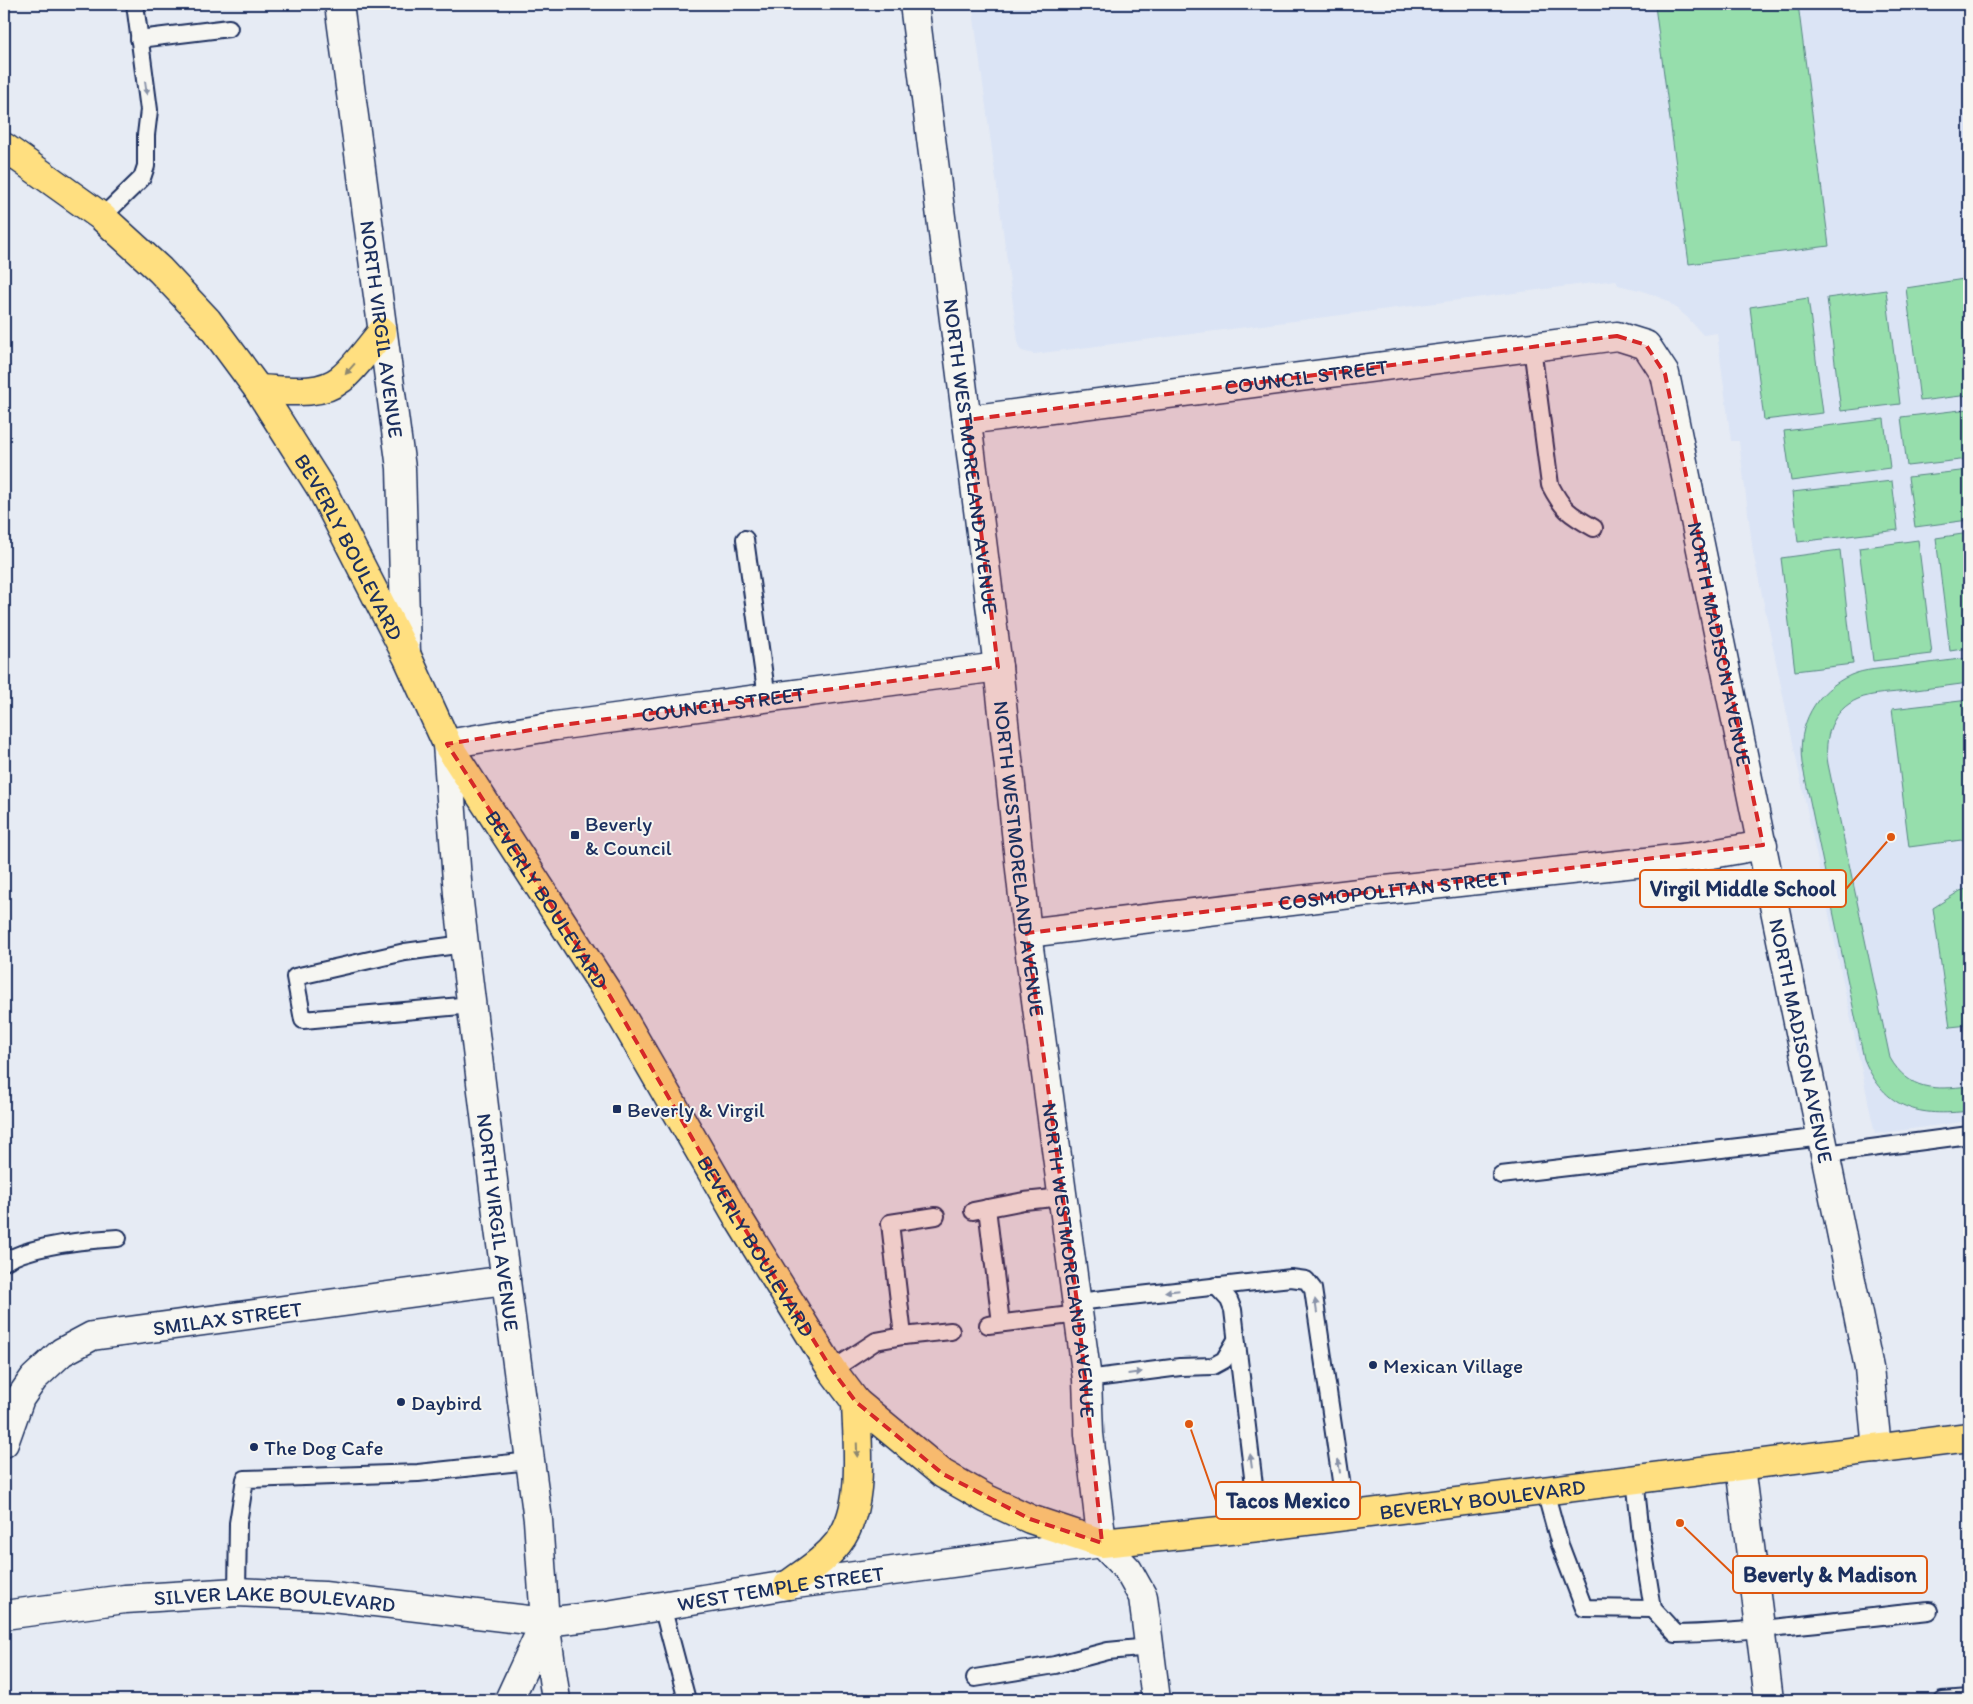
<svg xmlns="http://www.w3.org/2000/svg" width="1973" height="1704" font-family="Itim,sans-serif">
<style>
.built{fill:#dbe4f5}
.green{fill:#96deac;stroke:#588685}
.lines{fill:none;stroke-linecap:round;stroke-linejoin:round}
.service-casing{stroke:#1b2f5e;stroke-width:20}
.minor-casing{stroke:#1b2f5e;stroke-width:31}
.secondary-casing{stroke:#1b2f5e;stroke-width:31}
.primary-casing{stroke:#1b2f5e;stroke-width:31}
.service{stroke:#f6f6f2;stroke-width:16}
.minor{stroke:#f6f6f2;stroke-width:28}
.secondary{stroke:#f6f6f2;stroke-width:28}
.primary{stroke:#ffdf80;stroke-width:28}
.oneway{fill:#8892a8}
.oneway2{fill:#8d876f}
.marked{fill:#d62828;fill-opacity:0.2;stroke:#d62828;stroke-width:4;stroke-dasharray:10 6;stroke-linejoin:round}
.poi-dot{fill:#1b2f5e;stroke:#f6f6f2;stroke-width:2}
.labels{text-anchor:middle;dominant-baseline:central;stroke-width:4;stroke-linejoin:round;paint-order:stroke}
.street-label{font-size:21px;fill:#1b2f5e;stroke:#f6f6f2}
.poi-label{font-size:21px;fill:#1b2f5e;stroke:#f6f6f2;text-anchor:start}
.leader{fill:none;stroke:#de5710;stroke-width:2}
.callout-dot{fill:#de5710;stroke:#f6f6f2;stroke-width:2}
.callout{fill:#f6f6f2;stroke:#de5710;stroke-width:2}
.callout-label{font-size:22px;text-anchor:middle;font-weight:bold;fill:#1b2f5e}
</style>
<rect width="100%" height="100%" fill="#e6ebf4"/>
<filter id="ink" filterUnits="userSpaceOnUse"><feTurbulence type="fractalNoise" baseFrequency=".02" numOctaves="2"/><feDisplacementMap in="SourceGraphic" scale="10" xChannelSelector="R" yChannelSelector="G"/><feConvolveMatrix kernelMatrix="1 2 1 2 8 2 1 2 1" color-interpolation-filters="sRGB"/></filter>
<g filter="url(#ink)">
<path class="built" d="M 972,4 L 1969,4 L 1969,1121 L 1875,1134 L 1753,552 L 1739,441 L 1731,441 L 1717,333 L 1703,335 L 1687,317 L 1666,300 L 1643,291 L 1618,285 L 1616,280 L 1034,354 L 1022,351 L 1019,348 Z"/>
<g class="green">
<path d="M 1672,4 L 1798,4 L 1829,246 L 1689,264 L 1655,6 Z"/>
<path d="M 1964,279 L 1969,318 L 1969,395 L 1920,401 L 1906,288 Z"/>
<path d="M 1886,290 L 1900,404 L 1841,411 L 1827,298 Z"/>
<path d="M 1808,298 L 1823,413 L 1764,420 L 1750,307 Z"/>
<path d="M 1969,409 L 1969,459 L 1907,466 L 1901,417 Z"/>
<path d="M 1884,419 L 1890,468 L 1791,481 L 1784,431 Z"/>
<path d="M 1969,470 L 1969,520 L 1915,527 L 1908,477 Z"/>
<path d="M 1892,481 L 1898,530 L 1798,542 L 1792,492 Z"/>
<path d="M 1969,533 L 1969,648 L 1950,651 L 1936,538 Z"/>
<path d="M 1918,540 L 1932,654 L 1873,661 L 1859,548 Z"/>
<path d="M 1840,550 L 1853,664 L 1795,671 L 1781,558 Z"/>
<path d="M 1969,658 L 1969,683 C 1949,686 1928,688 1908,691 C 1892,693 1873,693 1858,699 C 1832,710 1823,738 1828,764 L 1890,1058 C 1909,1091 1935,1090 1969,1086 L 1969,1111 C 1919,1117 1885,1110 1864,1059 L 1802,763 C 1797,725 1815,691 1851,675 C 1865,669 1881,669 1896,667 C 1921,664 1945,661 1969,658 Z"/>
<path d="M 1969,700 L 1969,839 L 1909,847 L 1892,709 Z"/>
<path d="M 1969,888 L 1969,1025 L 1950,1027 L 1933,908 L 1960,891 Z"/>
</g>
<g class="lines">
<defs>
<g id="service">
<path d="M 139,39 L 229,28"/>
<path d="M 102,217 L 142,178 L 146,166 L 146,135 L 149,110 L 135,4"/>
<path d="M 1532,347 L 1550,485 C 1563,510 1569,514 1594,528"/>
<path d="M 745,539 L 767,698"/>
<path d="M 464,944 L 405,952 L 295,977 L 303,1020 L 472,1005"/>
<path d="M 1826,1154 L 1969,1135"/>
<path d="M 1501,1175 L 1823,1137"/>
<path d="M 987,1208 L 1001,1323"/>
<path d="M 973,1211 L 1024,1201 L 1063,1197"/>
<path d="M 4,1262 C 31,1245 86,1240 118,1238"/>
<path d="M 1216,1286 L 1229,1300 L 1233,1310 L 1259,1527"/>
<path d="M 1077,1302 L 1291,1278 L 1306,1280 L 1313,1289 L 1346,1515"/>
<path d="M 988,1325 L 1079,1314"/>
<path d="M 903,1336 L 890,1223 L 936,1216"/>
<path d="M 832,1370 L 876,1341 L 903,1336 L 951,1331"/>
<path d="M 1087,1379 L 1180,1367 L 1213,1366 L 1224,1360 L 1236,1340"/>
<path d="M 1635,1479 L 1641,1535 L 1653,1609 L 1676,1634 C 1761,1632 1845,1619 1929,1611"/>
<path d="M 1545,1491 L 1560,1545 L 1584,1608 L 1653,1609"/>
<path d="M 237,1592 L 238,1523 L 245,1479 L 418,1473 L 530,1461"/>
<path d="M 662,1606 L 687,1700"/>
<path d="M 975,1678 L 1055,1665 L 1108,1651 L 1149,1647"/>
<path d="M 1943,1700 L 1969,1698"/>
</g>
<g id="minor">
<path id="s1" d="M 914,4 L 998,667 L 1027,933 L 1087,1379 L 1089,1434 L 1102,1543 L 1128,1570 L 1143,1597 L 1156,1700"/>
<path id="s2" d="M 967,420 L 1617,336 L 1646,345 L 1665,374 L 1869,1368 L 1877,1449"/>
<path id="s3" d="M 447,744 L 555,726 L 998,667"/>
<path id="s4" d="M 1027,933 L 1367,892 L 1701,856 L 1763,845"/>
<path id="s5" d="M 4,1443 L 20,1398 L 34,1378 L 62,1352 L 92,1336 L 506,1280"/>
<path d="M 1740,1466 L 1769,1700"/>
</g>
<g id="secondary">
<path id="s6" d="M 339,4 L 401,468 L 406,654"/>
<path id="s7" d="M 447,744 L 458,894 L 464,944 L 499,1229 L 538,1520 L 545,1622 L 556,1700"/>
<path id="s8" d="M 4,1615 L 125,1599 L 237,1592 L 324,1596 L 545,1622 L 607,1615 L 788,1585 L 1102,1543"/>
<path d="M 509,1700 L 545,1622"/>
</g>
<g id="primary">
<path id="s9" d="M 4,147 L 102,217 L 160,270 L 207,320 L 258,389 L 322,490 L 406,654 L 447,744 L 610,996 L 740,1221 L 832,1370 L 856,1402 L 943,1474 L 987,1499 L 1030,1519 L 1102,1543 L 1259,1527 L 1969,1437"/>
<path d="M 258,389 C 284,390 319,397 341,379 C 353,370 372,344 382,332"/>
<path d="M 788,1585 C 805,1572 824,1561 838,1543 C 866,1507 857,1445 856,1402"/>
</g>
</defs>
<use href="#service" class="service-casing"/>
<use href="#minor" class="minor-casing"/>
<use href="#secondary" class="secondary-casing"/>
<use href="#primary" class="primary-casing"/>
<use href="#service" class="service"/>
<use href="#minor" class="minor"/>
<use href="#secondary" class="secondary"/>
<use href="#primary" class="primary"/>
</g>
<defs><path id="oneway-solid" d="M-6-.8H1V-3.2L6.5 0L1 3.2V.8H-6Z" transform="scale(1.25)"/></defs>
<g class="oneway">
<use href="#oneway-solid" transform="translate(146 88) rotate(82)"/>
<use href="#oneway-solid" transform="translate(1172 1291) rotate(174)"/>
<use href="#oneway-solid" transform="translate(1316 1306) rotate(-98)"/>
<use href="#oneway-solid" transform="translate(1135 1373) rotate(-8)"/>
<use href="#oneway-solid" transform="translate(1251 1461) rotate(-97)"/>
<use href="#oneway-solid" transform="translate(1339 1466) rotate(-98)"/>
</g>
<g class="oneway2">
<use href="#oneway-solid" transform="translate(350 369) rotate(131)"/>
<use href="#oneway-solid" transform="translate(857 1450) rotate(88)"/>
</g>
</g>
<path class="marked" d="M 1617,336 L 1646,345 L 1665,374 L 1763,845 L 1027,933 L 1077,1302 L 1102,1543 L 1030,1519 L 943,1474 L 856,1402 L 832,1370 L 740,1221 L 610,996 L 447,744 L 555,726 L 998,667 L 967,420 Z"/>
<g class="poi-dot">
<rect x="570" y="830" width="10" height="10" rx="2.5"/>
<rect x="612" y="1104" width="10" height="10" rx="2.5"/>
<circle cx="1373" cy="1365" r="5"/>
<circle cx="401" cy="1402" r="5"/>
<circle cx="254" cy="1447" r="5"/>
</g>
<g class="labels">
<g class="street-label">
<text stroke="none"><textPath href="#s6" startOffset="328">NORTH VIRGIL AVENUE</textPath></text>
<text stroke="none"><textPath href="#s2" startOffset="342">COUNCIL STREET</textPath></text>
<text stroke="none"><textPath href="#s1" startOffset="456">NORTH WESTMORELAND AVENUE</textPath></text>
<text stroke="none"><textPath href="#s9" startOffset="536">BEVERLY BOULEVARD</textPath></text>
<text stroke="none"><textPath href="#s2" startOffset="996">NORTH MADISON AVENUE</textPath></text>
<text stroke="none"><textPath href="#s3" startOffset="279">COUNCIL STREET</textPath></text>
<text stroke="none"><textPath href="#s1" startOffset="861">NORTH WESTMORELAND AVENUE</textPath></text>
<text stroke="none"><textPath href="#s4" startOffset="370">COSMOPOLITAN STREET</textPath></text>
<text stroke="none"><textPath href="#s9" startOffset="941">BEVERLY BOULEVARD</textPath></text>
<text stroke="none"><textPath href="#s2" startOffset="1401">NORTH MADISON AVENUE</textPath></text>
<text stroke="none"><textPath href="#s7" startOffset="481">NORTH VIRGIL AVENUE</textPath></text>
<text stroke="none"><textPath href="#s9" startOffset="1346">BEVERLY BOULEVARD</textPath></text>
<text stroke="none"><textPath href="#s1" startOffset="1266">NORTH WESTMORELAND AVENUE</textPath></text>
<text stroke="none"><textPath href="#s5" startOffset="281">SMILAX STREET</textPath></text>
<text stroke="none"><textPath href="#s9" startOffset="2201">BEVERLY BOULEVARD</textPath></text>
<text stroke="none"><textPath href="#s8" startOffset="782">WEST TEMPLE STREET</textPath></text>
<text stroke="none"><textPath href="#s8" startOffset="272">SILVER LAKE BOULEVARD</textPath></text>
</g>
<g class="poi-label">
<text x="585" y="823">Beverly<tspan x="585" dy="24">&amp; Council</tspan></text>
<text x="627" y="1109">Beverly &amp; Virgil</text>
<text x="1383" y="1365">Mexican Village</text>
<text x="411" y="1402">Daybird</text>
<text x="264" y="1447">The Dog Cafe</text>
</g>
</g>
<path class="leader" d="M1891 837L1846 889M1189 1424L1216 1501M1680 1523L1733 1574"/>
<g class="callout-dot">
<circle cx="1891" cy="837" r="5"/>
<circle cx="1189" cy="1424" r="5"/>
<circle cx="1680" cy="1523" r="5"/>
</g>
<g class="callout">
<rect x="1640" y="870" width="206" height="37" rx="5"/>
<rect x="1216" y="1482" width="144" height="37" rx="5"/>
<rect x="1733" y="1556" width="194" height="37" rx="5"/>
</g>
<g class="callout-label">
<text x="1743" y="896">Virgil Middle School</text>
<text x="1288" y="1508">Tacos Mexico</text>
<text x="1830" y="1582">Beverly &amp; Madison</text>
</g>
<rect width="1973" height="1704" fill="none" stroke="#f6f6f2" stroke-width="20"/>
<rect x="10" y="10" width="1953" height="1684" fill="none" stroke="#1b2f5e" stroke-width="2" filter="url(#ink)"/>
</svg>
